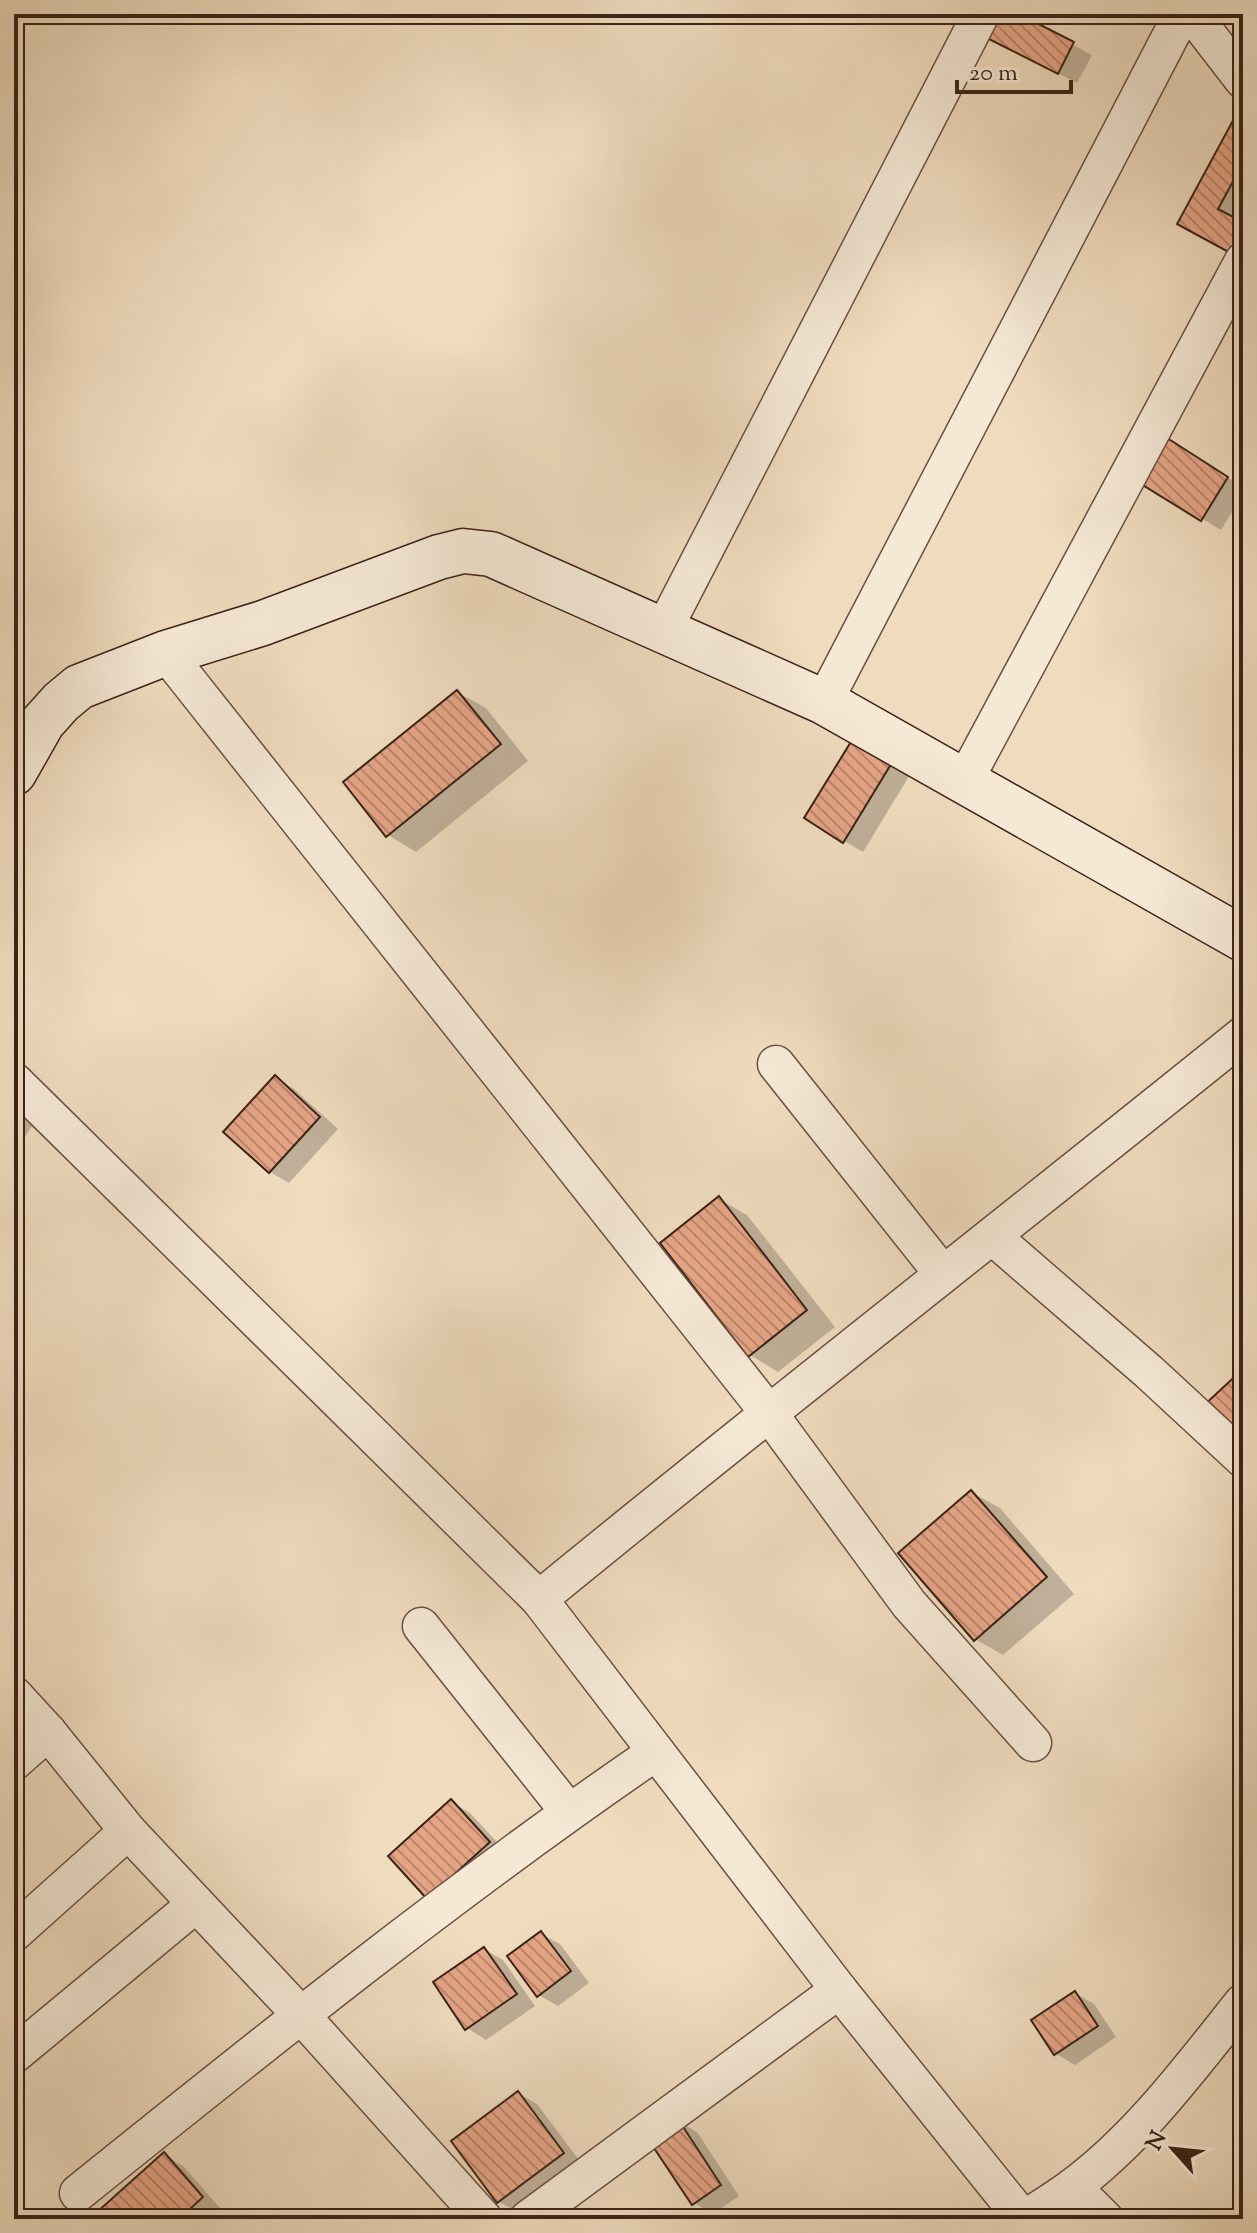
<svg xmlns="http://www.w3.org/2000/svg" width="1257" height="2233" font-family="'Sorts Mill Goudy',serif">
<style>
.shadow{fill:#0003}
.building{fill:url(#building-back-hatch);stroke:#3b2319;stroke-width:2}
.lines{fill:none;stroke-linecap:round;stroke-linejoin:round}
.street-casing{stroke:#685142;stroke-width:39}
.secondary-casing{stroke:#3b2319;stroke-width:47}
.street{stroke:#f5e8d5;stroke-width:36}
.secondary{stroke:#f5e8d5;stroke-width:44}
</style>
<defs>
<pattern id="building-back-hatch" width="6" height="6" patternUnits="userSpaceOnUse" patternTransform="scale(2)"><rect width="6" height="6" fill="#e5a585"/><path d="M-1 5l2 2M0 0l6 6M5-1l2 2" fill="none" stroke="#bb866c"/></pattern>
</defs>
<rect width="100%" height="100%" fill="#efdbbe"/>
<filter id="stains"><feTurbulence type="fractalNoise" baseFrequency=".0025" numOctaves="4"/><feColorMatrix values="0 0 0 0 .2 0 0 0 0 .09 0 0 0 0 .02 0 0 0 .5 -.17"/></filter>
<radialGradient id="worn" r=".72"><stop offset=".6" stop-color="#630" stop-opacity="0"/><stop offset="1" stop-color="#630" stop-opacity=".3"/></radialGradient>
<g class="shadow">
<path d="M 1014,14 L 1092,55 L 1077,83 L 1003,45 Z"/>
<path d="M 1243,118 L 1243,209 L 1237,221 L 1243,224 L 1243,258 L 1198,234 Z"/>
<path d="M 1183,450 L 1243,487 L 1243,494 L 1221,530 L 1139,480 Z"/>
<path d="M 457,692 L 486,708 L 528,761 L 416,852 L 388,835 Z"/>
<path d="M 858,734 L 914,768 L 863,852 L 844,841 Z"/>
<path d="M 275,1078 L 294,1089 L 338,1129 L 289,1183 L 270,1172 Z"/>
<path d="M 14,1110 L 33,1125 L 14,1151 Z"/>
<path d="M 719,1199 L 747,1215 L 835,1327 L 778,1372 L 750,1355 Z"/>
<path d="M 1243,1372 L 1243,1442 L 1205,1407 Z"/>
<path d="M 971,1492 L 1000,1508 L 1074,1594 L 1003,1655 L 975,1639 Z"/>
<path d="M 451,1802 L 470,1813 L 508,1854 L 428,1898 Z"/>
<path d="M 541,1934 L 560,1944 L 589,1983 L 558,2006 L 539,1995 Z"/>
<path d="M 484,1949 L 503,1960 L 535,2006 L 486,2040 L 467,2028 Z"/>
<path d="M 1075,1993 L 1094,2004 L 1116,2037 L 1075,2065 L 1056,2054 Z"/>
<path d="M 518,2093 L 537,2104 L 582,2164 L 517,2212 L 498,2201 Z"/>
<path d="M 678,2121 L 697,2132 L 739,2196 L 713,2214 L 694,2203 Z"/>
<path d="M 164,2155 L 183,2166 L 221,2209 L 210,2219 L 106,2219 Z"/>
</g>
<g class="building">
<path d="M 992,14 L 1019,14 L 1074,42 L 1058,74 L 981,35 Z"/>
<path d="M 1237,113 L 1243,116 L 1243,163 L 1218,209 L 1243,222 L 1243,239 L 1234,255 L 1177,224 Z"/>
<path d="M 1164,436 L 1228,477 L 1201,521 L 1136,481 Z"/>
<path d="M 457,690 L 501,744 L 386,837 L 343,782 Z"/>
<path d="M 857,732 L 896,756 L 843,843 L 804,818 Z"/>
<path d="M 275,1075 L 320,1117 L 269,1173 L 223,1132 Z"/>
<path d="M 719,1196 L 807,1310 L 748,1357 L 660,1243 Z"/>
<path d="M 1243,1369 L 1243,1422 L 1228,1435 L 1202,1407 Z"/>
<path d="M 971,1490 L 1047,1577 L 974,1641 L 898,1553 Z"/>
<path d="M 451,1799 L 490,1842 L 427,1899 L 388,1856 Z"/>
<path d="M 541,1931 L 571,1971 L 537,1997 L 507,1956 Z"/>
<path d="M 484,1947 L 517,1994 L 465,2030 L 433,1982 Z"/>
<path d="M 1075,1991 L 1098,2026 L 1054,2055 L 1031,2020 Z"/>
<path d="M 518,2091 L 564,2153 L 497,2203 L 451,2141 Z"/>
<path d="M 678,2119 L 721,2185 L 692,2205 L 648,2139 Z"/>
<path d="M 164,2152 L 203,2197 L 179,2219 L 103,2219 L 97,2212 Z"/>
</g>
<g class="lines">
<defs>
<g id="street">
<path d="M 1192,14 L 1243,80"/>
<path d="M 664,629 L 981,14"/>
<path d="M 166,653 L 768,1412 L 909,1604 L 1033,1743"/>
<path d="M 824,702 L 1182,14"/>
<path d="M 965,780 L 1243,261"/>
<path d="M 776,1064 L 942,1273"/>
<path d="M 14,1081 L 539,1599 L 839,1990 L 1023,2219"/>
<path d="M 993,1237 L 1149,1372 L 1243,1459"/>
<path d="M 539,1599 C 772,1408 1009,1224 1243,1035"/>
<path d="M 421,1626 L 569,1812"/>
<path d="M 14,1695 L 48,1732 L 128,1831 L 300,2014 L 484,2219"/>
<path d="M 14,1762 L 48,1732"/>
<path d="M 14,1933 L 128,1831"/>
<path d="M 14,2055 L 196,1904"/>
<path d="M 1073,2187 L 1105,2219"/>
<path d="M 78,2193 C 267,2041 456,1889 656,1752"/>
<path d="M 528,2219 L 839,1990"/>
<path d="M 1024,2219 C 1040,2209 1056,2199 1071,2188 C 1138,2139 1191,2067 1243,2002"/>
</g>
<path id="secondary" d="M 14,773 L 43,722 L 61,702 L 79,687 L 166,653 L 263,623 L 439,557 L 463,551 L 491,554 L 824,702 L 1243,939"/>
</defs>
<use href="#street" class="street-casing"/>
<use href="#secondary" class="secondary-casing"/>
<use href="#street" class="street"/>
<use href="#secondary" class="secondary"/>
</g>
<rect width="1257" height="2233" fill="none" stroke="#efdbbe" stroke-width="48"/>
<rect x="16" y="16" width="1225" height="2201" fill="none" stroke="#3b2319" stroke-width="4"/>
<rect x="24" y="24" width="1209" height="2185" fill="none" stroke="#3b2319" stroke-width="2"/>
<g transform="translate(1173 2149) rotate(297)" stroke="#f5e8d5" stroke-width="6" paint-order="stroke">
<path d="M0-6L14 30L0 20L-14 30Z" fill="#3b2319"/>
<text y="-12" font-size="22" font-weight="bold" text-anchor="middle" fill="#3b2319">N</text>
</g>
<path d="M957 80v12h114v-12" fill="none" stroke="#3b2319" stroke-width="4"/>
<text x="969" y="80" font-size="24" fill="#3b2319" stroke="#f5e8d5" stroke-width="6" paint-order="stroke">20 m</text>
<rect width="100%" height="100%" filter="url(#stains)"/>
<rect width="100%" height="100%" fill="url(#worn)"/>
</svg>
